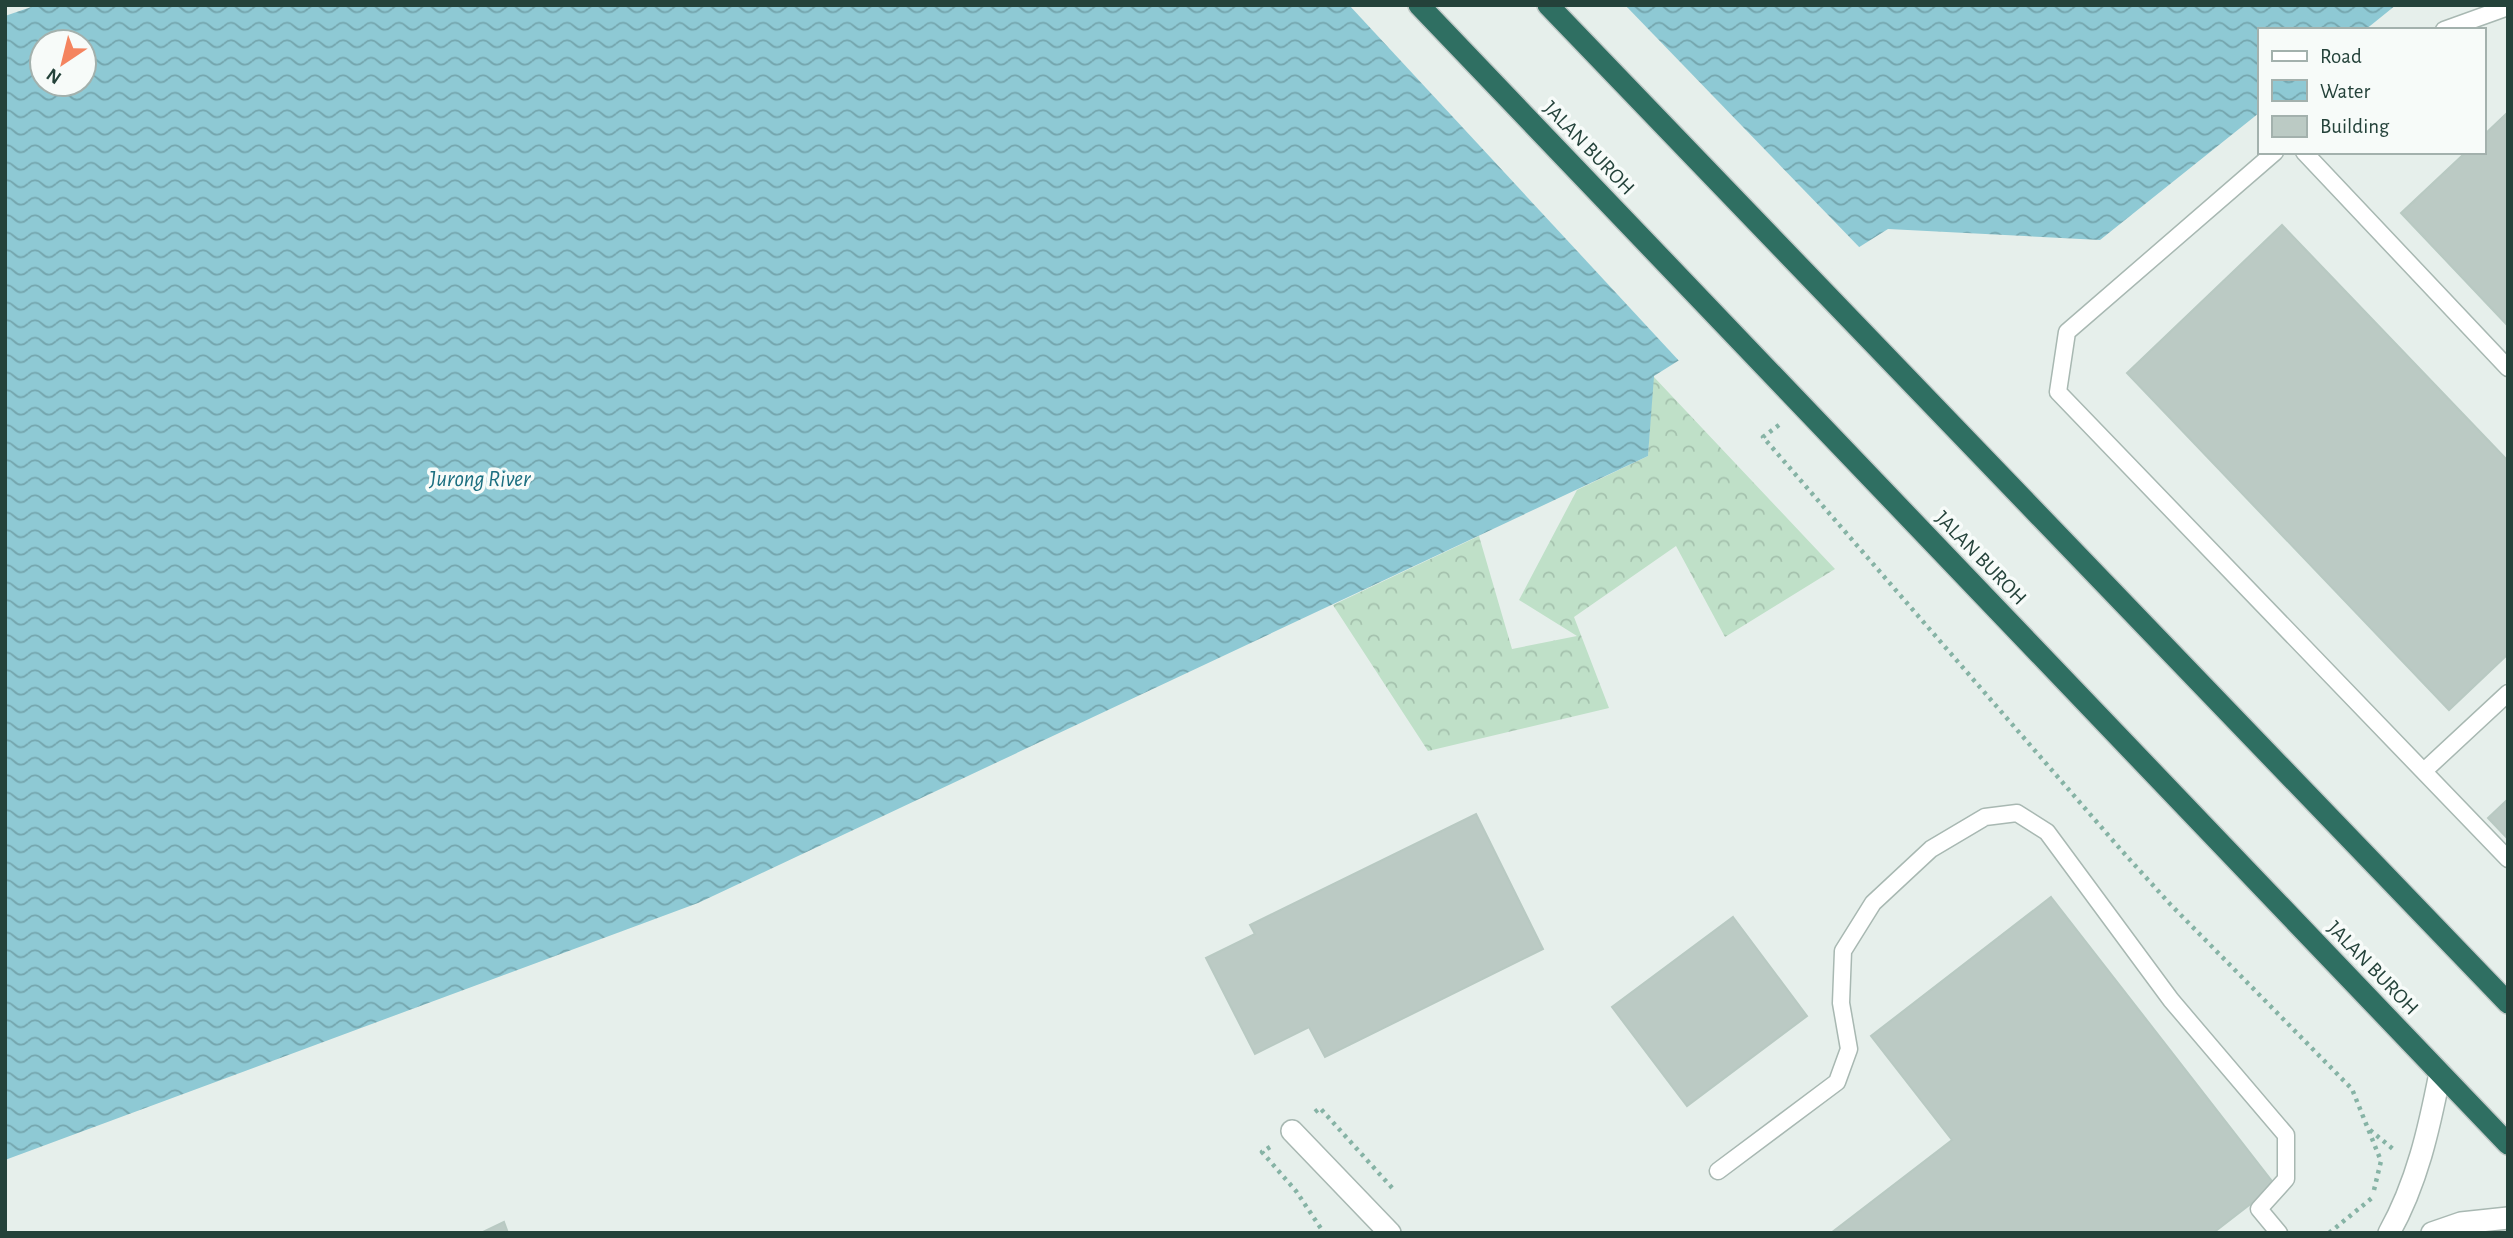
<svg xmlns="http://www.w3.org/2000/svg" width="2513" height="1238" font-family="'Alegreya Sans',sans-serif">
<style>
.forest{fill:url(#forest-crowns)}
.water{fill:url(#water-waves);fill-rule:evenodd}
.pier{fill:#e6efeb}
.building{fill:#bbcac4;stroke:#b8c9c2;stroke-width:2}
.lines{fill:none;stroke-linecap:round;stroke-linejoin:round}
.lane-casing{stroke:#a8b8b2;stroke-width:19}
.street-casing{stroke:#a8b8b2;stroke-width:24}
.highway-casing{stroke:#c2cac8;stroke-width:24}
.path{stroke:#86b3a5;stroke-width:4.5;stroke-dasharray:3.5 5;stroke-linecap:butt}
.lane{stroke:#fff;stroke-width:16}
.street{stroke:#fff;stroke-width:21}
.highway{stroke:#2f6f62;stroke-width:21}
.labels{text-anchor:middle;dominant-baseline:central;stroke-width:7;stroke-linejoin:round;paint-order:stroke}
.street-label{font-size:21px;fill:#24423a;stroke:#f7fbf9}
.water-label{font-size:23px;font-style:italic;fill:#1c6f80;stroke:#f7fbf9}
</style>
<defs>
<pattern id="forest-crowns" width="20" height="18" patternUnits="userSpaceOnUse" patternTransform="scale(1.75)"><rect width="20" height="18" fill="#bfe0c8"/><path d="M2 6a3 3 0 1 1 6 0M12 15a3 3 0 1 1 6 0" fill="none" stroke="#a4c1ad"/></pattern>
<pattern id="water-waves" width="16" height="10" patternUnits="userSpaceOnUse" patternTransform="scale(1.75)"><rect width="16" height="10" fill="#8ec9d4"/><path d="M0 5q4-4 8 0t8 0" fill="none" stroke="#74a5ad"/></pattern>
</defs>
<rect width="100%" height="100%" fill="#e6efeb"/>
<path class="forest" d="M 1653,376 L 1835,569 L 1725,637 L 1676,546 L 1574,617 L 1609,708 L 1428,751 L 1333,605 L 1479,536 L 1512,649 L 1577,636 L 1519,600 L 1577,490 L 1648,456 Z"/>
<path class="water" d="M 37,5 L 2396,5 L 2365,30 L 2259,30 L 2259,113 L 2100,240 L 1888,229 L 1654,376 L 1648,456 L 698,903 L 5,1160 L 5,16 ZM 42,42 L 84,42 L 84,84 L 42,84 Z"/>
<path class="pier" d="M 1349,5 L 1625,5 L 1862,250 L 1681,363 Z"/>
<g class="building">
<path d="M 2508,112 L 2508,326 L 2401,213 L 2466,152 L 2483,152 L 2483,136 Z"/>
<path d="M 2282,225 L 2508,461 L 2508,654 L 2449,710 L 2127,373 Z"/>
<path d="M 2508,799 L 2508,839 L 2488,818 Z"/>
<path d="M 1476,814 L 1543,949 L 1325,1057 L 1309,1027 L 1255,1054 L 1206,958 L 1255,934 L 1250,925 Z"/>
<path d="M 2051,897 L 2275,1185 L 2213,1233 L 1831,1233 L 1952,1140 L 1871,1036 Z"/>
<path d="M 1733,917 L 1807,1016 L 1687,1106 L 1612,1007 Z"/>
<path d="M 504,1222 L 508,1233 L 481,1233 Z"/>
</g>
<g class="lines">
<defs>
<g id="lane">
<path d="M 2444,30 L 2508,7"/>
<path d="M 2275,152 L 2067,332 L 2058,392 L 2508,859"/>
<path d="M 2304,152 L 2508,368"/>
<path d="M 2424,771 L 2508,693"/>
<path d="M 1718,1171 L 1837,1082 L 1849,1049 L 1841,1003 L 1843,951 L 1873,903 L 1931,849 L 1985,817 L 2017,813 L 2047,832 L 2171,1000 L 2286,1135 L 2286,1179 L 2259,1209 L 2279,1233"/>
</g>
<g id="street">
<path d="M 1292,1131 L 1390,1233"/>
<path d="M 2389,1233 C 2417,1183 2429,1129 2440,1073"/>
<path d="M 2432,1233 L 2461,1223 L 2508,1218"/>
</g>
<g id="highway">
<path d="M 1419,5 L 2508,1144"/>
<path d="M 1548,5 L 2508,1003"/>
</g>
</defs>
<use href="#lane" class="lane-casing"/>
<use href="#street" class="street-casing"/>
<use href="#highway" class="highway-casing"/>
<g class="path">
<path d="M 1779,425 L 1763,437 L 2122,851 L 2170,904 L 2352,1089 L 2381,1161 L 2374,1190"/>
<path d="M 1315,1112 L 1320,1108 L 1394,1190"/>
<path d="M 2370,1130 L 2393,1149"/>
<path d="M 1270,1147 L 1262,1152 L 1296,1191 L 1324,1233"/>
<path d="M 2329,1233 L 2372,1198"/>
</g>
<use href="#lane" class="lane"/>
<use href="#street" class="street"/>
<use href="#highway" class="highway"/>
</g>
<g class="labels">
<g class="street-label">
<text transform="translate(1589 148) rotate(46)">JALAN BUROH</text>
<text transform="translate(1981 558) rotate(46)">JALAN BUROH</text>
<text transform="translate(2373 968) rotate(46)">JALAN BUROH</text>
</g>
<g class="water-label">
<text x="480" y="479">Jurong River</text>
</g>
</g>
<rect width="2513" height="1238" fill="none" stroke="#24423a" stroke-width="14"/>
<rect x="2258" y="28" width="228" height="126" fill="#f7fbf9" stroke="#a3b1ad" stroke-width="2"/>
<rect x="2272" y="51" width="35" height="10" fill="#ffffff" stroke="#a3b1ad" stroke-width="2"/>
<text x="2320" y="63" font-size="21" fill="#24423a">Road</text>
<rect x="2272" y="80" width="35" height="21" fill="url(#water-waves)" stroke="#a3b1ad" stroke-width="2"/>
<text x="2320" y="98" font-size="21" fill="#24423a">Water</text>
<rect x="2272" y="116" width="35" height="21" fill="#bbcac4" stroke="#a3b1ad" stroke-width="2"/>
<text x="2320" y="133" font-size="21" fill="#24423a">Building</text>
<g transform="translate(63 63) rotate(215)"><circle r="33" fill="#f7fbf9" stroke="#a3b1ad" stroke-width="2"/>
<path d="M0-5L12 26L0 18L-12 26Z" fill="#f4845f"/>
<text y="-10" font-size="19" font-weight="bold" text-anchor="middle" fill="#24423a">N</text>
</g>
</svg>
